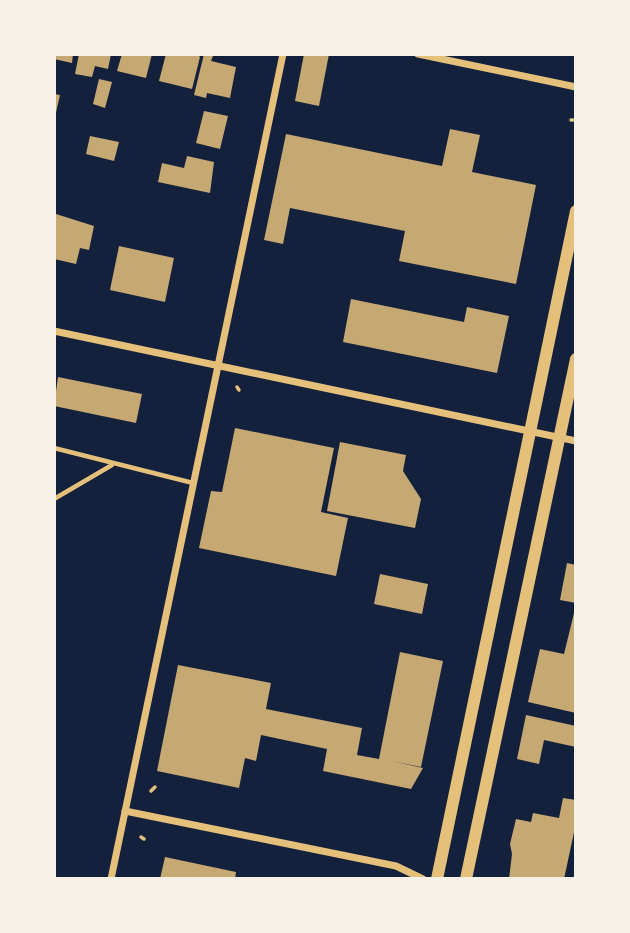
<svg xmlns="http://www.w3.org/2000/svg" width="630" height="933" font-family="'Archivo Narrow',sans-serif">
<style>
.building{fill:#c6a872}
.lines{fill:none;stroke-linecap:round;stroke-linejoin:round}
.path{stroke:#e5c07b;stroke-width:3.5}
.service{stroke:#e5c07b;stroke-width:4.5}
.minor{stroke:#e5c07b;stroke-width:7}
.primary{stroke:#e5c07b;stroke-width:12}
</style>
<rect width="100%" height="100%" fill="#14213d"/>
<g class="building">
<path d="M 54,54 L 73,54 L 72,63 L 54,59 Z"/>
<path d="M 79,54 L 111,54 L 108,69 L 95,66 L 92,77 L 75,74 Z"/>
<path d="M 122,54 L 152,54 L 146,78 L 117,71 Z"/>
<path d="M 166,54 L 197,54 L 200,57 L 192,89 L 159,81 Z"/>
<path d="M 204,54 L 213,56 L 211,61 L 236,67 L 230,98 L 207,93 L 206,98 L 194,95 Z"/>
<path d="M 304,54 L 329,54 L 319,106 L 295,101 Z"/>
<path d="M 99,79 L 112,82 L 105,108 L 93,104 Z"/>
<path d="M 54,94 L 60,95 L 55,117 L 54,116 Z"/>
<path d="M 204,111 L 228,116 L 220,149 L 196,143 Z"/>
<path d="M 450,129 L 480,135 L 472,172 L 536,185 L 516,284 L 399,261 L 405,231 L 290,208 L 283,244 L 264,240 L 286,134 L 442,166 Z"/>
<path d="M 90,136 L 119,142 L 114,161 L 86,154 Z"/>
<path d="M 187,156 L 214,162 L 210,193 L 158,182 L 162,163 L 184,168 Z"/>
<path d="M 56,214 L 94,226 L 89,250 L 80,248 L 76,264 L 54,259 Z"/>
<path d="M 119,246 L 174,258 L 165,302 L 110,290 Z"/>
<path d="M 351,299 L 464,322 L 467,307 L 509,316 L 497,373 L 343,342 Z"/>
<path d="M 58,377 L 142,394 L 136,423 L 54,406 Z"/>
<path d="M 235,428 L 334,448 L 321,512 L 348,518 L 336,576 L 199,548 L 211,491 L 222,492 Z"/>
<path d="M 340,442 L 406,455 L 403,471 L 421,499 L 415,528 L 327,511 Z"/>
<path d="M 567,563 L 576,565 L 576,603 L 560,600 Z"/>
<path d="M 380,574 L 428,584 L 422,614 L 374,604 Z"/>
<path d="M 576,605 L 576,713 L 528,702 L 540,649 L 564,654 Z"/>
<path d="M 400,652 L 443,661 L 421,767 L 392,761 L 423,768 L 411,789 L 323,771 L 327,749 L 261,735 L 256,761 L 245,758 L 239,788 L 157,771 L 178,665 L 271,683 L 266,709 L 362,728 L 357,755 L 379,759 Z"/>
<path d="M 526,715 L 576,726 L 576,747 L 544,740 L 539,764 L 517,759 Z"/>
<path d="M 563,798 L 576,800 L 576,823 L 564,879 L 509,879 L 512,854 L 510,844 L 516,819 L 531,822 L 533,813 L 559,818 Z"/>
<path d="M 165,857 L 236,872 L 235,879 L 160,879 Z"/>
</g>
<g class="lines">
<g class="path">
<path d="M 571,120 L 573,120"/>
<path d="M 237,387 L 239,390"/>
<path d="M 151,791 L 155,787"/>
<path d="M 141,837 L 144,839"/>
</g>
<g class="service">
<path d="M 54,448 L 193,483"/>
<path d="M 54,499 L 112,465"/>
</g>
<g class="minor">
<path d="M 418,54 L 576,87"/>
<path d="M 54,331 L 576,441"/>
<path d="M 125,811 L 396,866 L 423,879"/>
<path d="M 111,879 L 283,54"/>
</g>
<g class="primary">
<path d="M 437,879 L 576,211"/>
<path d="M 466,879 L 576,359"/>
</g>
</g>
<rect width="630" height="933" fill="none" stroke="#f6f1e7" stroke-width="112"/>
</svg>
